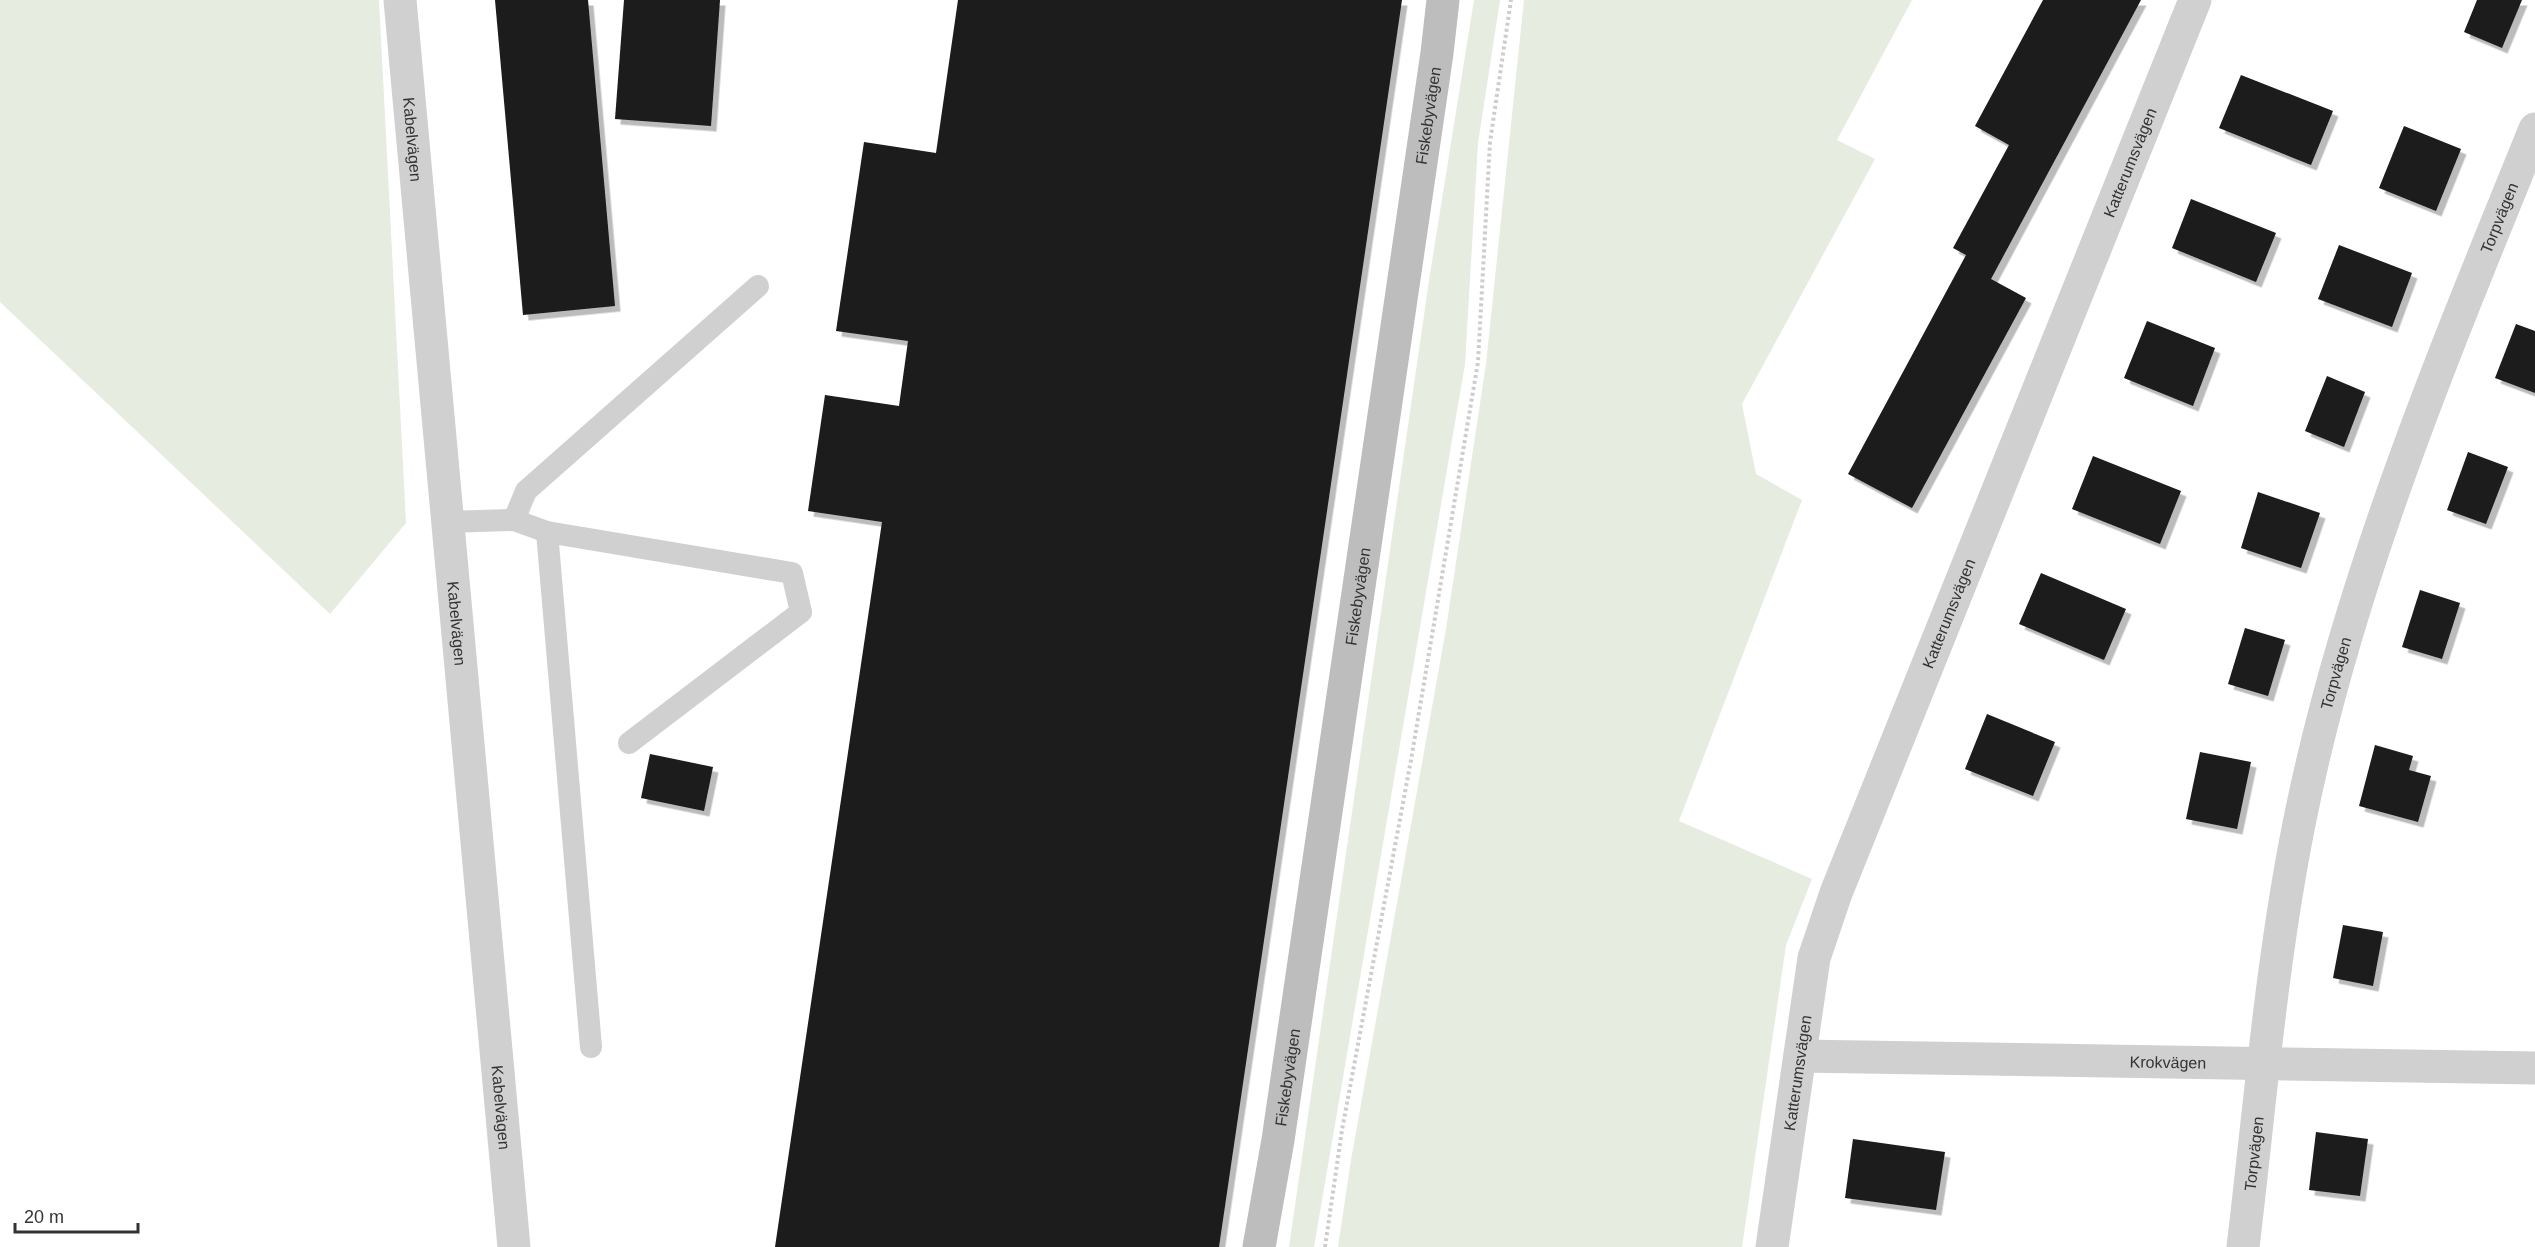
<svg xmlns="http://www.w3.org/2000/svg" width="2535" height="1247" font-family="Arial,sans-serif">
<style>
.green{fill:#e6ecdf}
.building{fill:#1a1a1a;filter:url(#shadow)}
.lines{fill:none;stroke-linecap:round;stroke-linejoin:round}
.path{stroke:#cdcdcd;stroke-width:4;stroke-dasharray:3 3;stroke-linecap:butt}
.lane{stroke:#d0d0d0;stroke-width:22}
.street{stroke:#d0d0d0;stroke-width:33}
.secondary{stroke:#bdbdbd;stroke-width:33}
.labels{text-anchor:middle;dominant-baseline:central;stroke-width:6;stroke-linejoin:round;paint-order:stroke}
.street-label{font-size:16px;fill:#333;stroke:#fff}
</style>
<defs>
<filter id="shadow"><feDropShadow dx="5.5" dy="5.5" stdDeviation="0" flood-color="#0004"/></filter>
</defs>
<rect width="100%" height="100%" fill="#fff"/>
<g class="green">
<path d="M 0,0 L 379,0 L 406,523 L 330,614 L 0,302 Z"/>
<path d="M 1474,0 L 1500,0 L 1478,143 L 1465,364 L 1314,1247 L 1289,1247 L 1430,274 Z"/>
<path d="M 1524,0 L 1912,0 L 1837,140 L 1875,159 L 1742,404 L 1756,474 L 1802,500 L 1679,821 L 1812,879 L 1786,945 L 1742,1247 L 1338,1247 L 1351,1160 L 1446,629 L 1486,364 Z"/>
</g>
<g class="building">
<path d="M 495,0 L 588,0 L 615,306 L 523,315 Z"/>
<path d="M 624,0 L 720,0 L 711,126 L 615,119 Z"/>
<path d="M 958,0 L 1402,0 L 1219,1247 L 775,1247 L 882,522 L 808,511 L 825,395 L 899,406 L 908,341 L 836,331 L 864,142 L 936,153 Z"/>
<path d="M 2043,0 L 2141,0 L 1991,279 L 2026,298 L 1912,508 L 1848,474 L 1966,255 L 1953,248 L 2009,145 L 1975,126 Z"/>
<path d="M 2477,0 L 2522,0 L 2502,48 L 2464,32 Z"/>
<path d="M 2241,75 L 2333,111 L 2311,165 L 2219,128 Z"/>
<path d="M 2404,126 L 2461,149 L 2436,211 L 2379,188 Z"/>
<path d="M 2191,199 L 2276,233 L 2256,282 L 2172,248 Z"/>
<path d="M 2339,245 L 2412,273 L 2392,327 L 2318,299 Z"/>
<path d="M 2147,321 L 2215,348 L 2193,406 L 2124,378 Z"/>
<path d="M 2516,324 L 2535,331 L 2535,393 L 2495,378 Z"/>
<path d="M 2327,376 L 2365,392 L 2344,447 L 2305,431 Z"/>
<path d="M 2468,452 L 2508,467 L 2486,524 L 2447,510 Z"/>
<path d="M 2093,456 L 2181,491 L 2160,544 L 2072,509 Z"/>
<path d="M 2258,492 L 2320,513 L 2301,568 L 2241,548 Z"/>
<path d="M 2041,573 L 2126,609 L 2104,660 L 2019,624 Z"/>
<path d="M 2420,590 L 2460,603 L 2442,659 L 2402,647 Z"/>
<path d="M 2245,628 L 2285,640 L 2268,696 L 2228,684 Z"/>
<path d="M 1987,714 L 2055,742 L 2033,796 L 1965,769 Z"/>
<path d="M 2375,745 L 2413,756 L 2409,770 L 2431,776 L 2418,822 L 2359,806 Z"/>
<path d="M 2200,752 L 2251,762 L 2237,829 L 2186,819 Z"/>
<path d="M 650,754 L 713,767 L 704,811 L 641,798 Z"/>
<path d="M 2343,925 L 2383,932 L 2373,986 L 2333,978 Z"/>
<path d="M 2316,1132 L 2368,1139 L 2360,1196 L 2309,1190 Z"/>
<path d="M 1853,1139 L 1945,1152 L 1936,1210 L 1845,1198 Z"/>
</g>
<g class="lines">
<path class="path" d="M 1325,1247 L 1342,1130 L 1411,760 L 1478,362 L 1490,142 L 1511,0"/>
<g class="lane">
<path d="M 514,520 L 526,491 L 758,286"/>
<path d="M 447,522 L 514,520 L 547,532"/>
<path d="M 591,1047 L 547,532 L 792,573 L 801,612 L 629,743"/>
</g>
<g class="street">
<path id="s1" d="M 400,0 L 514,1247"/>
<path id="s2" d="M 1800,1056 L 2535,1068"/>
<path id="s3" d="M 1772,1247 L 1814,958 L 1836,893 L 2195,0"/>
<path id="s4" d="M 2243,1247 C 2260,1106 2271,964 2299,824 C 2347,583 2443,356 2535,129"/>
</g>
<path class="secondary" id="s5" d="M 1259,1247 L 1278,1140 L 1437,53 L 1443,0"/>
</g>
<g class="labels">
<g class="street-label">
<text stroke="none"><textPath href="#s5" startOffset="1144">Fiskebyvägen</textPath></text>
<text stroke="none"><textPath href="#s1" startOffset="140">Kabelvägen</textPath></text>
<text stroke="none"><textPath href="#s3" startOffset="1148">Katterumsvägen</textPath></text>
<text stroke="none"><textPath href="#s4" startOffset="1066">Torpvägen</textPath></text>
<text stroke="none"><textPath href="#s5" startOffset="658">Fiskebyvägen</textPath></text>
<text stroke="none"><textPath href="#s3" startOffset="662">Katterumsvägen</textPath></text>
<text stroke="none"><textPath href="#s1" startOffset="626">Kabelvägen</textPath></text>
<text stroke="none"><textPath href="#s4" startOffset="582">Torpvägen</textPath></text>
<text stroke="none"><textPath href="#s2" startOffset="368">Krokvägen</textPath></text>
<text stroke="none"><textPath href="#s3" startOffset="176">Katterumsvägen</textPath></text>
<text stroke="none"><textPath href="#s5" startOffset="172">Fiskebyvägen</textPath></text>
<text stroke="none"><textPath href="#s1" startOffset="1112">Kabelvägen</textPath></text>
<text stroke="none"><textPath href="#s4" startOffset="94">Torpvägen</textPath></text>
</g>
</g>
<path d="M15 1223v9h123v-9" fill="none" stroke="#333333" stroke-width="3"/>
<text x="24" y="1223" font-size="18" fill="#333333" stroke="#ffffff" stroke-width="4.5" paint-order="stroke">20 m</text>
</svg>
